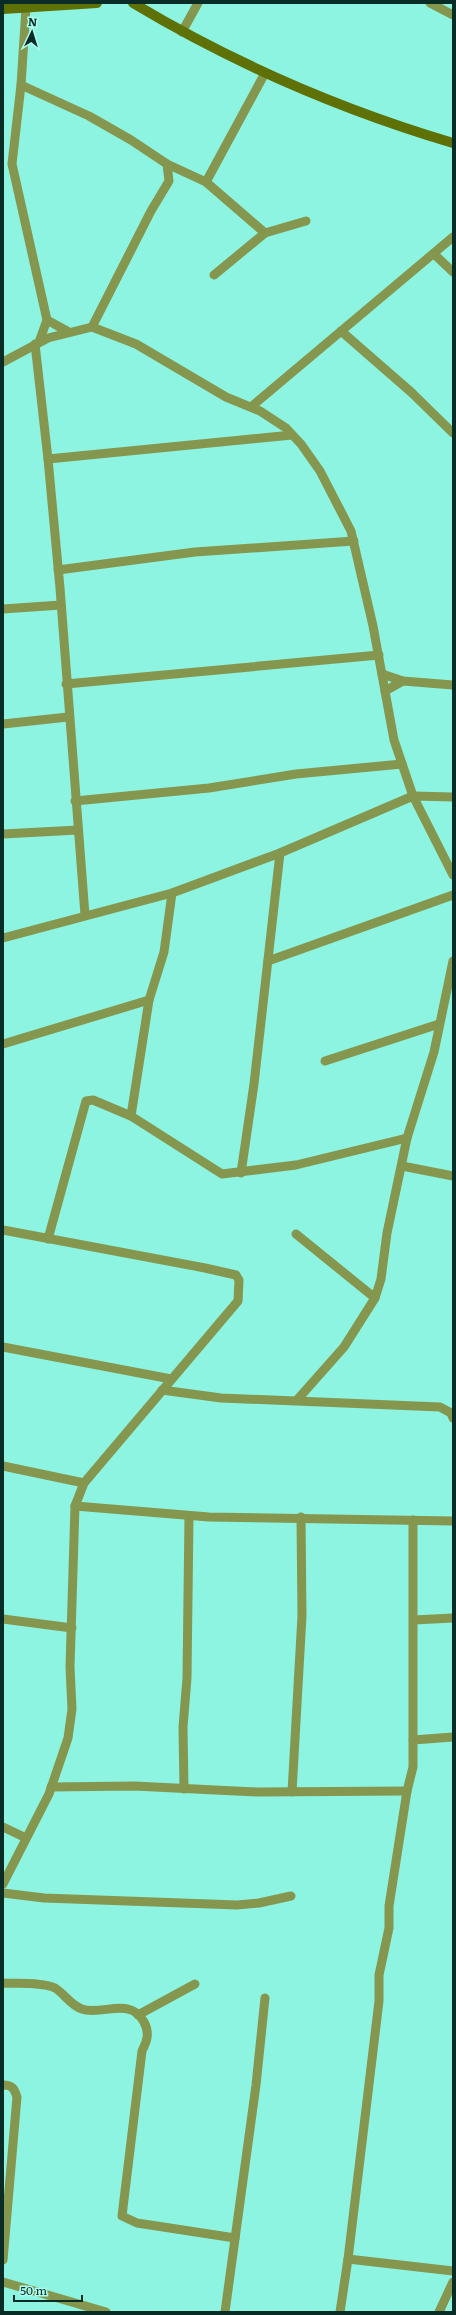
<svg xmlns="http://www.w3.org/2000/svg" width="456" height="2315" viewBox="0 0 456 2315" font-family="Literata,serif">
<style>
.lines{fill:none;stroke-linecap:round;stroke-linejoin:round}
.minor{stroke:#85974e;stroke-width:9}
.secondary{stroke:#5e7106;stroke-width:10}
</style>
<rect width="100%" height="100%" fill="#8cf4e1"/>
<g class="lines">
<g class="minor">
<polyline points="430,3 453,15"/>
<polyline points="26,8 21,85 12,164 47,320 39,342"/>
<polyline points="182,32 198,3"/>
<polyline points="21,85 89,116 131,140 167,164 206,182 265,233"/>
<polyline points="206,182 265,73"/>
<polyline points="434,254 453,272"/>
<polyline points="214,275 265,233 306,221"/>
<polyline points="47,320 67,331"/>
<polyline points="92,327 151,211 169,181 167,164"/>
<polyline points="341,331 411,392 453,433"/>
<polyline points="35,344 48,459 60,588 85,915"/>
<polyline points="3,362 48,338 92,327 136,344 226,397 260,411 286,428 301,444 320,471 351,531 373,626 394,740 413,796 453,875"/>
<polyline points="251,407 453,237"/>
<polyline points="48,459 292,435"/>
<polyline points="58,570 195,552 354,541"/>
<polyline points="3,609 61,605"/>
<polyline points="382,674 403,681 453,685"/>
<polyline points="66,684 379,655"/>
<polyline points="385,691 403,681"/>
<polyline points="3,724 68,717"/>
<polyline points="75,801 209,788 296,774 402,764"/>
<polyline points="3,834 78,830"/>
<polyline points="3,938 172,893 280,853 413,796 453,797"/>
<polyline points="268,961 453,895"/>
<polyline points="3,1044 149,1000"/>
<polyline points="325,1061 439,1024"/>
<polyline points="131,1116 149,1000 164,952 172,893"/>
<polyline points="402,1166 453,1176"/>
<polyline points="241,1173 254,1084 280,853"/>
<polyline points="3,1230 205,1268 236,1275 239,1280 238,1301 84,1483 75,1506 70,1667 72,1709 68,1738 49,1794 3,1884"/>
<polyline points="296,1234 375,1298"/>
<polyline points="48,1239 86,1101 93,1100 131,1116 222,1174 296,1165 407,1138"/>
<polyline points="3,1347 171,1379"/>
<polyline points="162,1390 221,1398 440,1407 451,1413 453,1418"/>
<polyline points="297,1400 344,1347 375,1298 381,1279 387,1233 407,1138 434,1052 453,961"/>
<polyline points="3,1466 84,1483"/>
<polyline points="75,1506 209,1517 453,1521"/>
<polyline points="3,1619 72,1628"/>
<polyline points="414,1620 453,1618"/>
<polyline points="413,1740 453,1737"/>
<polyline points="51,1787 134,1786 258,1792 407,1791"/>
<polyline points="184,1789 183,1727 187,1678 189,1516"/>
<polyline points="292,1792 302,1616 301,1517"/>
<polyline points="3,1827 26,1838"/>
<polyline points="3,1893 44,1898 237,1905 259,1903 291,1896"/>
<path d="M 3,1983 C 17,1984 44,1982 55,1988 C 65,1994 70,2005 82,2009 C 102,2016 130,1996 144,2022 C 150,2033 147,2041 142,2051 L 122,2216 L 137,2223 L 235,2238"/>
<polyline points="138,2015 195,1984"/>
<path d="M 3,2085 C 12,2085 14,2088 17,2097 L 3,2260"/>
<polyline points="348,2259 453,2271"/>
<polyline points="3,2282 106,2312"/>
<polyline points="225,2312 256,2085 265,1998"/>
<polyline points="340,2312 348,2259 379,2001 379,1975 389,1928 389,1906 407,1791 413,1767 413,1520"/>
<polyline points="439,2312 453,2282"/>
</g>
<g class="secondary">
<path d="M 133,3 C 233,63 342,110 453,143"/>
<polyline points="3,9 97,3"/>
</g>
</g>
<rect width="456" height="2315" fill="none" stroke="#092c26" stroke-width="8"/>
<g transform="translate(32 32) rotate(4)" stroke="#adfdee" stroke-width="3" paint-order="stroke">
<path d="M0-3L7 15L0 10L-7 15Z" fill="#092c26"/>
<text y="-6" font-size="11" font-weight="bold" text-anchor="middle" fill="#092c26">N</text>
</g>
<path d="M14 2295v6h68v-6" fill="none" stroke="#092c26" stroke-width="2"/>
<text x="20" y="2295" font-size="12" fill="#092c26" stroke="#adfdee" stroke-width="3" paint-order="stroke">50 m</text>
</svg>
